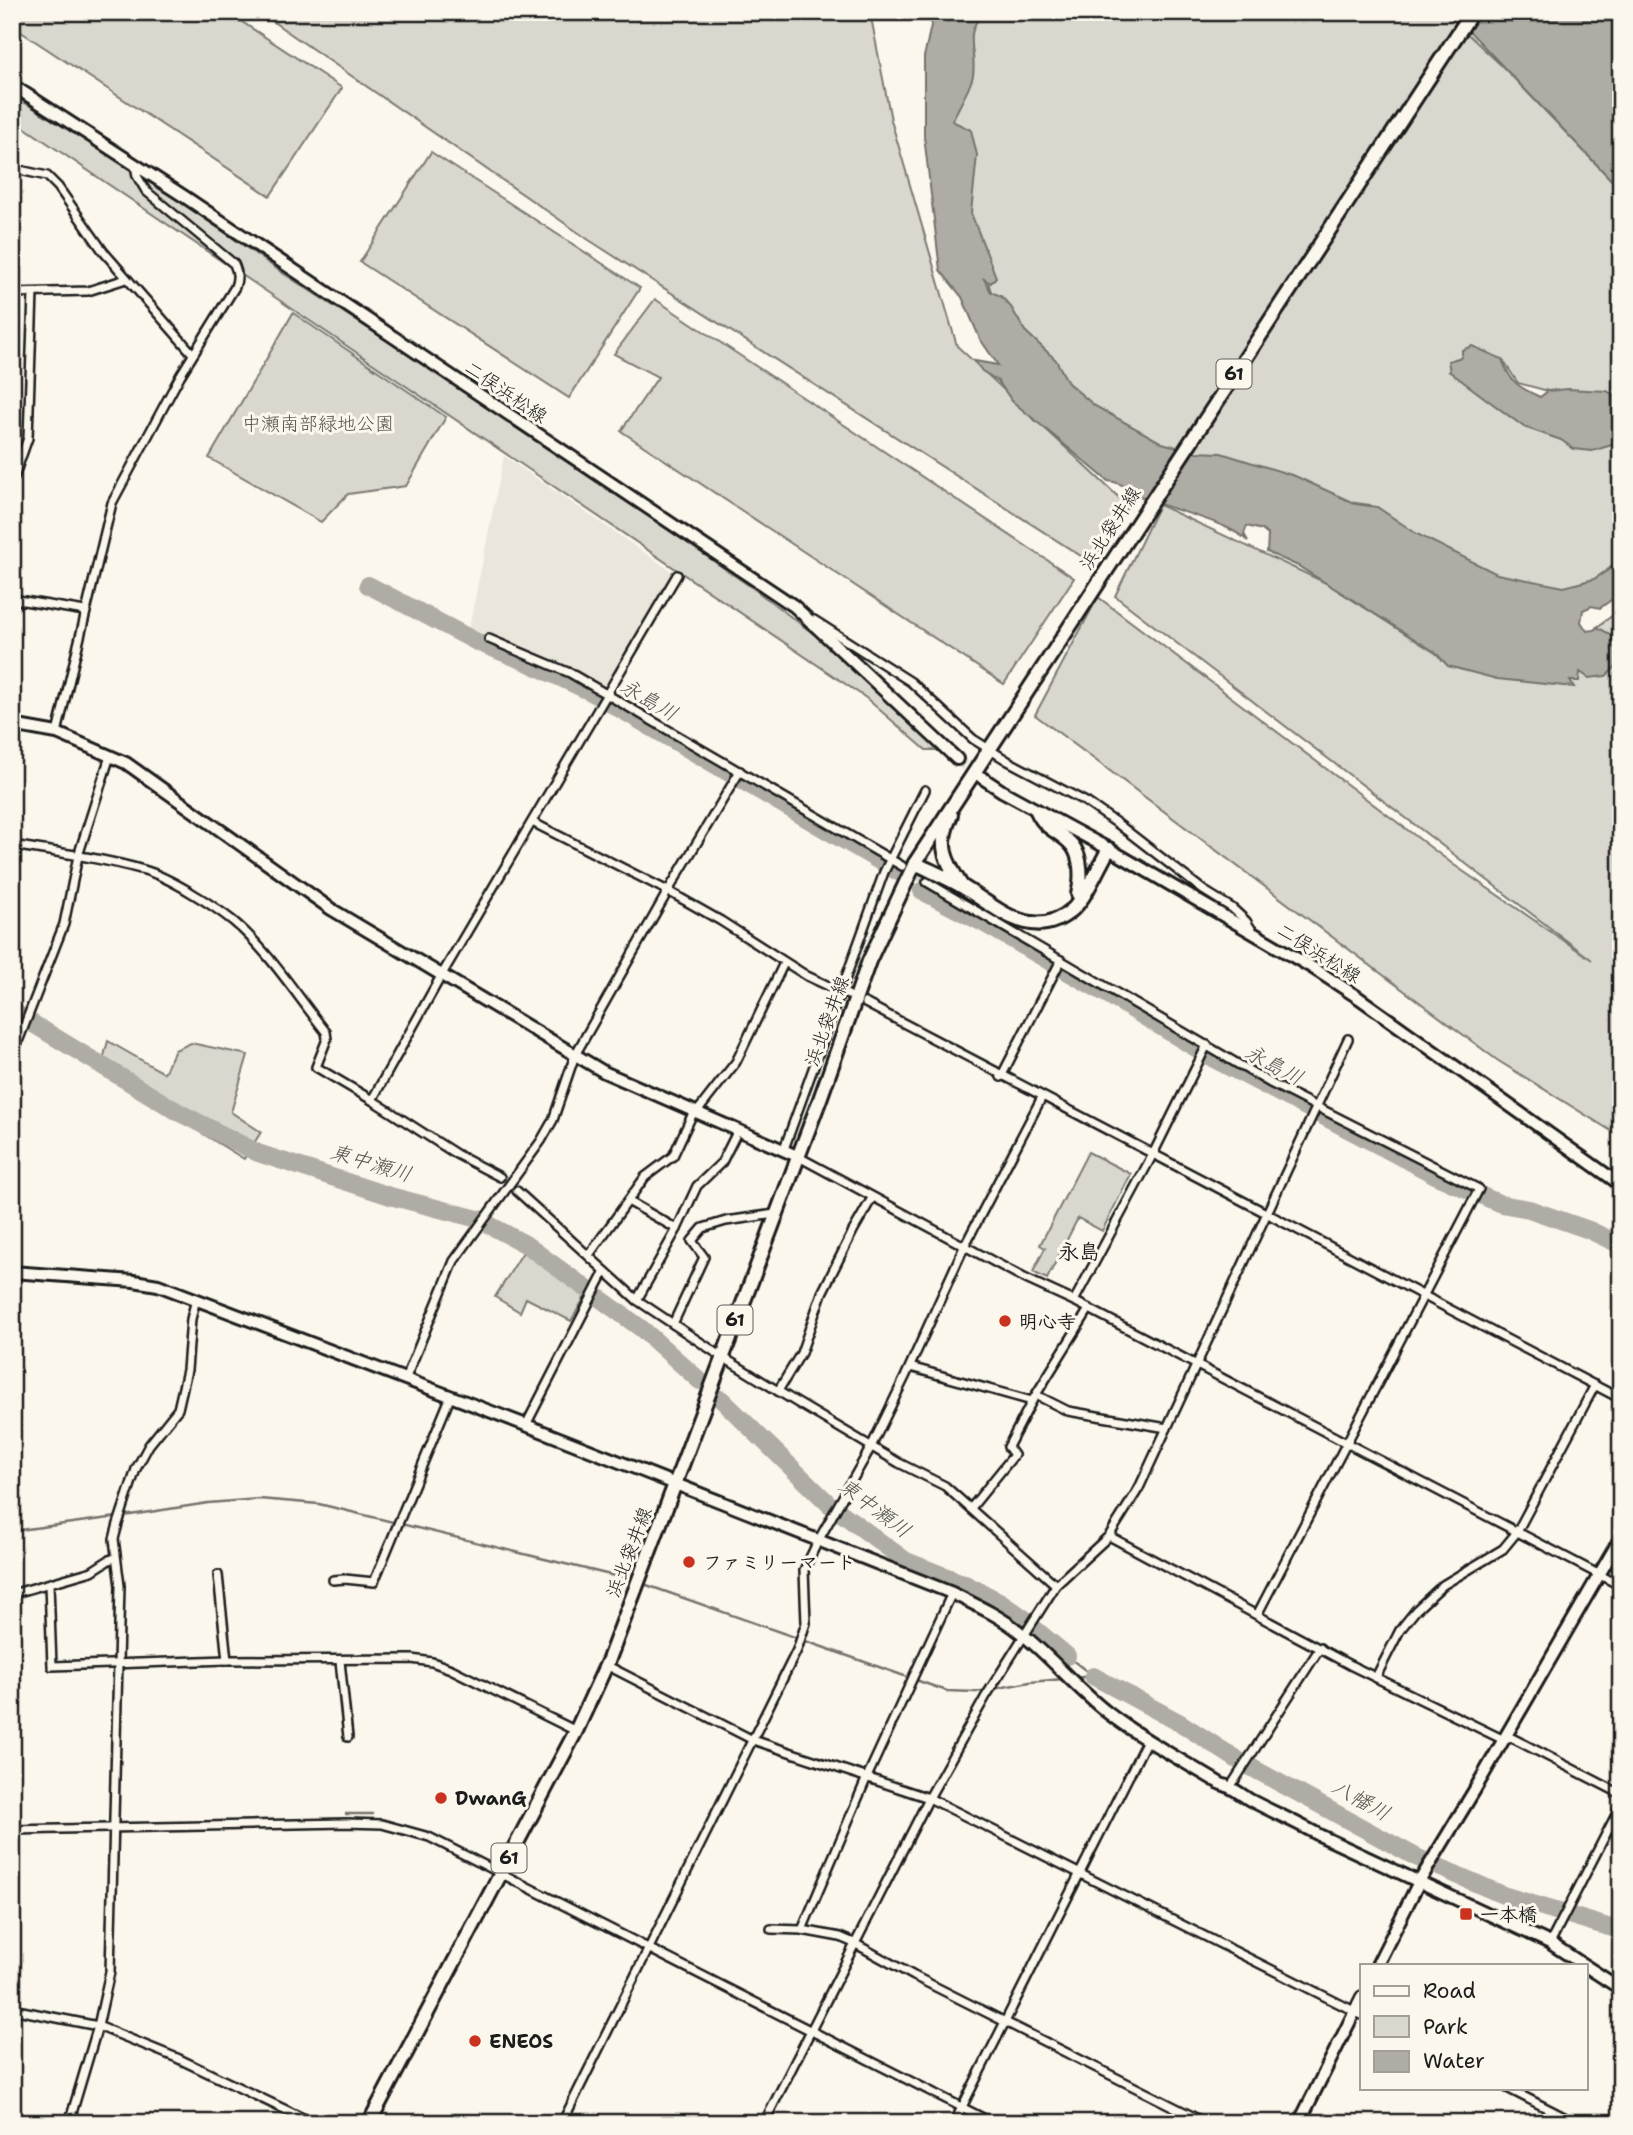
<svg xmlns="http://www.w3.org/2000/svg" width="1633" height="2135" viewBox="0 0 1633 2135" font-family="'Shantell Sans','Klee One',sans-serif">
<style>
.built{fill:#eae6dc}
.green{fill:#dad7ce;stroke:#7b7a75;stroke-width:2}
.water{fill:#afaca5;stroke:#74726e;stroke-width:2}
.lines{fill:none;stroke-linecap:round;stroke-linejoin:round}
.stream{stroke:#74726e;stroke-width:2.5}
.river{stroke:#afaca5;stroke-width:18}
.street-tunnel{stroke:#dad6cd;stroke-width:7;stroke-dasharray:7 3.5;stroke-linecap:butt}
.secondary-tunnel{stroke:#dad6cd;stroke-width:10;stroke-dasharray:10 5;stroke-linecap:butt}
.street-casing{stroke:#1c1c1c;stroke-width:12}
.secondary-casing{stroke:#1c1c1c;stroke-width:16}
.primary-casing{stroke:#1c1c1c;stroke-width:18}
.street{stroke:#fbf7ec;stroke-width:7}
.secondary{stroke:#fbf7ec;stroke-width:10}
.primary{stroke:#fbf7ec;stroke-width:12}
.poi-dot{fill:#c8321e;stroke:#fbf7ec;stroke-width:2.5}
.labels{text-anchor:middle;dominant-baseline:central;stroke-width:6;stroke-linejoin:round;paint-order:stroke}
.shield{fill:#fbf7ec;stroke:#5f5e5a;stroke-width:2}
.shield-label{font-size:18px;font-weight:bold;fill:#1c1c1c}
.street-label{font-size:19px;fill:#1c1c1c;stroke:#fbf7ec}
.park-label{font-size:19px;fill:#555451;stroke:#fbf7ec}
.poi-label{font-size:19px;font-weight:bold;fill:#1c1c1c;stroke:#fbf7ec;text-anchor:start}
.water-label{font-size:21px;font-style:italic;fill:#575653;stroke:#fbf7ec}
.neighbourhood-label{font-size:21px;font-weight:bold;fill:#1c1c1c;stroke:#fbf7ec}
</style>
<rect width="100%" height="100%" fill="#fbf7ec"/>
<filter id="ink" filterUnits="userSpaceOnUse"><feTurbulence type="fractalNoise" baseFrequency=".0143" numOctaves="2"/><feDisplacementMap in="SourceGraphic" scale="14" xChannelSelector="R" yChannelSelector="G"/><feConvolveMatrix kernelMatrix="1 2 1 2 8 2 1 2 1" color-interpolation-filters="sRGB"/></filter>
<g filter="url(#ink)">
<polygon class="built" points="504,456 674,573 604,688 568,666 483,634 468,633"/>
<g class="green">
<polygon points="20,12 227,12 342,88 270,196 12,26"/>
<polygon points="259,12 870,12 891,120 957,346 1128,506 1092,563 589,240"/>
<polygon points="973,12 1444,12 1503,67 1621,190 1621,400 1548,391 1518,383 1502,359 1450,372 1621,437 1621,558 1619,561 1571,597 1450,574 1370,505 1204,482 1080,411 991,292 945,130"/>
<polygon points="12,91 22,101 152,181 281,272 496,411 754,589 819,638 941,750 926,750 866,698 12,119"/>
<polygon points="431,152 640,288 569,398 360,262"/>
<polygon points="655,299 1074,578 1004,684 621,431 658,377 614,354"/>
<polygon points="293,313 446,417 406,486 348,494 321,522 209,458"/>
<polygon points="1159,505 1326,583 1462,670 1621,658 1621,1137 1497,1060 1035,715 1098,597 1454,865 1592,960 1115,596"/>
<polygon points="1621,609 1621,650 1597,627"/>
<polygon points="108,1041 164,1073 175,1050 191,1043 248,1055 231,1112 261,1132 244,1159 100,1071"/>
<polygon points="1088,1152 1131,1174 1102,1231 1078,1218 1047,1279 1033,1272 1045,1248 1040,1245"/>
<polygon points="523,1252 586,1295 571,1321 526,1298 520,1312 495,1297"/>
</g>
<g class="water">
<path d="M 934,12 L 984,12 C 962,35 977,49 973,75 C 972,85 957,110 952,121 L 971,130 L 977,155 L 971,213 L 996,277 L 991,283 L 984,279 L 991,292 L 1001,296 L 1011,307 L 1025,331 L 1056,360 L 1068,383 L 1095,406 L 1162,443 L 1195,452 L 1221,453 L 1295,476 L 1356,504 L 1377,507 L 1417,534 L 1497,574 L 1564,587 L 1594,579 L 1613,567 L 1621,559 L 1621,593 L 1600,608 L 1592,606 L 1583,610 L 1581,622 L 1587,631 L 1594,630 L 1597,627 L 1621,640 L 1621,662 L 1606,676 L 1589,678 L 1580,672 L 1579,681 L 1570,681 L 1574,687 L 1497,679 L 1448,666 L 1435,652 L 1342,593 L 1298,566 L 1267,552 L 1268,535 L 1262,530 L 1247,526 L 1244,534 L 1248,541 C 1223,519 1174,512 1142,497 C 1130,491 1122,482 1108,481 L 1012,401 L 998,381 L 982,371 L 975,361 L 998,365 L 980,339 L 962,297 L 940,270 L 924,136 L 924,57 Z"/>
<polygon points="1451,12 1621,12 1621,190"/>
<path d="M 1472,346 L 1502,359 C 1510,382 1518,387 1540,397 L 1548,391 L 1567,389 L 1607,391 L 1621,400 L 1621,439 L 1615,444 L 1592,451 L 1574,449 L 1561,440 L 1524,427 L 1450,372 L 1448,361 L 1462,357 L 1462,350 Z"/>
</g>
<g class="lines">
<g class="stream">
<polyline points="124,1516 208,1503 259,1499 319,1504 635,1581"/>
<polyline points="12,1531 117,1517"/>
<polyline points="641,1583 947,1691 976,1692 987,1690"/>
<polyline points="1067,1656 1093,1676 1073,1678"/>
<polyline points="993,1689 1030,1682 1063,1679"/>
<polyline points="346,1814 373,1814"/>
</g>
<g class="river">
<polyline points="368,585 477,642 529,663 591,692 898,872"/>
<polyline points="922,891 983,923 1110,996 1214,1059 1441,1178 1501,1204 1529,1209 1589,1230 1621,1245"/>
<polyline points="12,1011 180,1113 258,1153 390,1196 478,1219 525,1244 642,1329 700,1381"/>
<polyline points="721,1399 829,1504 906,1561 967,1585 1001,1602 1025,1619"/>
<polyline points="1036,1630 1067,1656"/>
<polyline points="1093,1676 1182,1724 1236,1759 1416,1857 1503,1895 1621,1931"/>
</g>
<polyline class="street-tunnel" points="910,871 927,882"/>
<polyline class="secondary-tunnel" points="957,759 979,775"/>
<g class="street-casing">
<g id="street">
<polyline points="12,184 15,169 47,176 58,187 103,251 193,354"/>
<polyline points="12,293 88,291 126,279"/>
<polyline points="12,483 28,438 33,293"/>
<polyline points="12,599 85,611"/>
<polyline points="814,620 911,682 973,739 1008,761 1086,802 1118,824 1203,890 1232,908 1246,921 1253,932"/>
<polyline points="489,639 570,673 902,866"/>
<polyline points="607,694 677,575"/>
<path d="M 57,733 L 112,503 L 180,376 L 235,287 C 238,278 238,273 234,264 L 146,191 L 137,176 L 135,165"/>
<polyline points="532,822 668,891 721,921 807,976 848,995"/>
<path d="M 12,845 C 56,852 101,858 144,870 C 169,877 213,905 233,921 C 268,950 297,996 326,1032 L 327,1039 L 316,1067 L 372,1100"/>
<polyline points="927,882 1272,1084 1479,1189 1257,1615"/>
<polyline points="865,1003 1621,1399"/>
<polyline points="12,1057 64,924 78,856 110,756"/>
<polyline points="1001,1077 1061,960"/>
<polyline points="697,1112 736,1062 784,963"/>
<polyline points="784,1149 884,872 925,790"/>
<polyline points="797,1156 1026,1279 1074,1301 1621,1586"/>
<polyline points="500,1177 456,1154 372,1100 441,976 607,694"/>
<polyline points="517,1191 637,1300 721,1356 796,1402 899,1463 945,1486 1056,1585"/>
<polyline points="628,1201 677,1229"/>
<polyline points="589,1255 645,1177 673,1156 694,1111"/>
<polyline points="637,1300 677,1229 697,1186 722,1162 738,1130"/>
<polyline points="1074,1301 1153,1154 1207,1045"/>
<polyline points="673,1324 704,1257 692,1241 703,1228 726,1221 775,1214"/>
<polyline points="910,1367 1032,1401"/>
<polyline points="405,1380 454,1261 541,1141 553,1120 575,1055 668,891 740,771"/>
<polyline points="778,1391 801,1353 822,1293 853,1231 872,1198"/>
<polyline points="1036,1395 1068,1411 1167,1428"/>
<polyline points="526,1425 605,1271"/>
<polyline points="971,1508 1014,1455 1008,1447 1032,1401 1089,1309"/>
<polyline points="1109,1536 1350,1665 1504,1740 1512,1738 1621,1794"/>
<polyline points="218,1575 227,1660"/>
<polyline points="333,1580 345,1579 374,1582 450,1398"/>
<polyline points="49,1584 52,1666 227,1660 412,1659 432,1662 451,1669 576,1731"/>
<polyline points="12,1594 92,1571 109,1560 115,1558"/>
<polyline points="340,1661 348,1737"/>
<polyline points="606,1665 753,1740 929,1798 1362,2015"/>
<polyline points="1376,1677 1400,1630 1416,1610 1443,1585 1503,1549 1517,1532 1595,1385"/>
<polyline points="1231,1786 1320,1648"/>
<polyline points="12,1830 346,1823 382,1824 429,1837 993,2123"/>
<polyline points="771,1929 802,1930 840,1937 854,1943 914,1976 1206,2123"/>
<polyline points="802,1930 867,1777 952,1593"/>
<polyline points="1550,1943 1621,1805"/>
<polyline points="12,2009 98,2026 177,2058 313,2123"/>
<polyline points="1507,2088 1576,2123"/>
<polyline points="69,2123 98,2026 110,1972 120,1586 114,1539 118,1524 136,1469 149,1445 178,1409 187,1370 191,1319 196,1299"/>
<polyline points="562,2123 797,1650 806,1623 804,1570 818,1541 871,1447 905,1377 964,1247 1042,1097"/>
<polyline points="764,2123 929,1798 986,1696 1056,1585 1109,1536 1139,1488 1348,1039"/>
<polyline points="954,2123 1147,1740"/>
</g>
</g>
<g class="secondary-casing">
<g id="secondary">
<polyline points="12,85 185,197 794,606 957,759"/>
<polyline points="12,725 57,733 126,763 331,909 604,1072 797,1156"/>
<polyline points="981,777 1002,791 1109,849 1313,968 1359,998 1621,1185"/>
<path d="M 12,1272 L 134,1281 L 158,1285 L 526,1425 L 952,1593 C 976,1605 1000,1616 1021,1633 C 1052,1658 1077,1689 1108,1713 C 1143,1740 1183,1761 1221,1784 C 1233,1787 1240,1794 1250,1800 C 1273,1812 1296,1822 1319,1835 L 1550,1943 L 1621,1989"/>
<polyline points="1377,1965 1419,1882 1474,1791 1621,1537"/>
<polyline points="1299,2123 1362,1997"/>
</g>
</g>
<g class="primary-casing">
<g id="primary">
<path d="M 1037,811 C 1046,831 1059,830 1072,845 C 1082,857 1082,880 1078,894"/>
<path d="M 951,815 C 937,844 945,860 961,885"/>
<path d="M 915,863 C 931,871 948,878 963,887 C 997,908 1034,944 1073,909 C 1088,894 1098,867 1109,849"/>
<polyline points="369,2123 576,1731 609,1659 820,1099 869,961 915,863 1472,12"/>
</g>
</g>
<use href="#street" class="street"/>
<use href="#secondary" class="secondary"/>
<use href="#primary" class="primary"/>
</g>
</g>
<g class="poi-dot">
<circle cx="1005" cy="1321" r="7"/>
<circle cx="689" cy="1562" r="7"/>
<circle cx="441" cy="1798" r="7"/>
<rect x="1459" y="1907" width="14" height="14" rx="3.5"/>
<circle cx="475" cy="2041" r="7"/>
</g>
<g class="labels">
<g class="shield">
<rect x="1216.5" y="359.5" width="35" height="29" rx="5"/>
<rect x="717.5" y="1305.5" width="35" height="29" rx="5"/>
<rect x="491.5" y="1843.5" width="35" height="29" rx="5"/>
</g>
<g class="shield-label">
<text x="1234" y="374">61</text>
<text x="735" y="1320">61</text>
<text x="509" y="1858">61</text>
</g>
<g class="street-label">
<text transform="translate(506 392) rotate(34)">二俣浜松線</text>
<text transform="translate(1110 528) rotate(-57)">浜北袋井線</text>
<text transform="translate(1319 953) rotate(32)">二俣浜松線</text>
<text transform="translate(827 1021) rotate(-70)">浜北袋井線</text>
<text transform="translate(629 1552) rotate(-69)">浜北袋井線</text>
</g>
<g class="park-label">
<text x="318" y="423">中瀬南部緑地公園</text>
</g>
<g class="poi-label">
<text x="1019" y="1321">明心寺</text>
<text x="703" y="1562">ファミリーマート</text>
<text x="455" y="1798">DwanG</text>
<text x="1480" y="1914">一本橋</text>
<text x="489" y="2041">ENEOS</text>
</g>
<g class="water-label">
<text transform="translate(649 700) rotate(30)">永島川</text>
<text transform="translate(1274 1065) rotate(28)">永島川</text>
<text transform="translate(371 1163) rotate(17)">東中瀬川</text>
<text transform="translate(875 1508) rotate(37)">東中瀬川</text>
<text transform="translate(1361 1800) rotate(29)">八幡川</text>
</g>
<g class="neighbourhood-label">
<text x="1079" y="1252">永島</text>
</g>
</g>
<rect width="1633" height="2135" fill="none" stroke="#fbf7ec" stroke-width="42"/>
<rect x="21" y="21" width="1591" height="2093" fill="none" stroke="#1c1c1c" stroke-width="2.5" filter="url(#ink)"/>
<rect x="1360" y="1964" width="228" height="126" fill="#fbf7ec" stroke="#a29f99" stroke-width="2"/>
<rect x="1374" y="1986" width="35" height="10" fill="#fbf7ec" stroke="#a29f99" stroke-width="2"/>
<text x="1423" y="1998" font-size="21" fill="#1c1c1c">Road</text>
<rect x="1374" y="2016" width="35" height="21" fill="#dad7ce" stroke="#a29f99" stroke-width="2"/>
<text x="1423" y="2034" font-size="21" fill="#1c1c1c">Park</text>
<rect x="1374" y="2051" width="35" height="21" fill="#afaca5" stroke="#a29f99" stroke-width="2"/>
<text x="1423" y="2068" font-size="21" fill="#1c1c1c">Water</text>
</svg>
